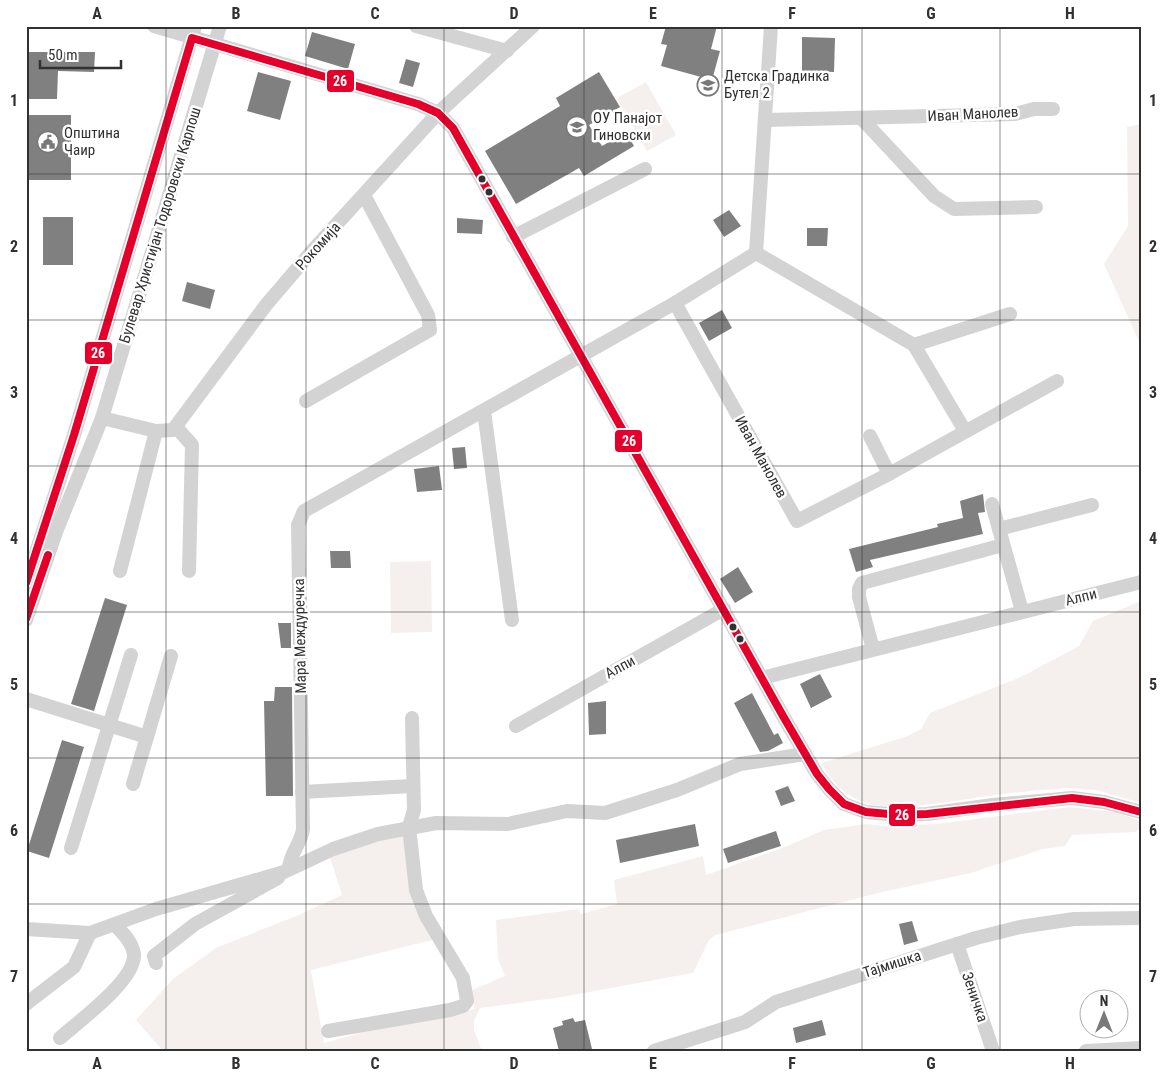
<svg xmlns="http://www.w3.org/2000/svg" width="1167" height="1077" viewBox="0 0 1167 1077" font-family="'Roboto Condensed',sans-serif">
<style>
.green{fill:#f5f0ed}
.building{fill:#808080}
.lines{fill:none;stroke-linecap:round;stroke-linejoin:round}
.minor{stroke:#d3d3d3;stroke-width:14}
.bus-1-casing{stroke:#fff;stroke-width:11}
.bus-1{stroke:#e4002b;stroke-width:8}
.grid{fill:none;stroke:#313131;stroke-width:1;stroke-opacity:0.55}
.bus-dot{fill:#313131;stroke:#fff;stroke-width:2}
.labels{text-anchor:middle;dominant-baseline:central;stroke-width:5;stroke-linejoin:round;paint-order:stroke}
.poi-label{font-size:15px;fill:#313131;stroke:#fff;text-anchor:start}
.street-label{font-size:15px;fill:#313131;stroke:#fff}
.line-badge{stroke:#fff;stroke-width:2}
.badge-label{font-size:14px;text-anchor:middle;font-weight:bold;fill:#fff}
.neatline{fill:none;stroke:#313131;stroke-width:2}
.grid-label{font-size:16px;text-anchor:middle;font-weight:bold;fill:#313131}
</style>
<rect width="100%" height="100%" fill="#fff"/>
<g class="green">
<polygon points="646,82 676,135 647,151 617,98"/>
<polygon points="1141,124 1141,346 1104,264 1128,226 1127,127"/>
<polygon points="431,561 432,632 391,633 390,562"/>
<path d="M 1141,601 L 1141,803 L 1096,790 L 1069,788 C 1042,790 1016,792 989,796 C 956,800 896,813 865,803 C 845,796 831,781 821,763 L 908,736 L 921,729 L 930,713 L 1021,677 L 1079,646 L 1093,621 Z"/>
<polygon points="1070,807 1115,812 1141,821 1141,828 1135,832 1072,835 1065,846 1043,849 971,873 882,892 715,935 709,940 693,973 562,997 480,1008 474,1021 474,1030 482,1051 163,1051 136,1020 173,979 216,948 301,914 342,895 328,851 409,827 416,890 440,938 311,970 324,1043 367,1031 475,1009 470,991 505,976 498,959 496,920 578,909 581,914 617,904 614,880 703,856 706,875 785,847 824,830 867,824 883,826 936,824"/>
</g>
<g class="building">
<polygon points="666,26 717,26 711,49 720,51 712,80 661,66 667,45 661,44"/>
<polygon points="312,32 355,44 348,69 305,56"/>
<polygon points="802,37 835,38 834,72 802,71"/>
<polygon points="26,52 95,52 94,72 58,71 57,99 26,99"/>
<polygon points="406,59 420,63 413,87 399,83"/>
<polygon points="258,72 291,81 280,120 247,111"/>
<polygon points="599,72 620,107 589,125 602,146 626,132 634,146 584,176 579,168 516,204 485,151 560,106 556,98"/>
<rect x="26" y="115" width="45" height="65"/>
<polygon points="729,210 741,226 724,237 713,220"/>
<rect x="43" y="217" width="30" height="48"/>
<polygon points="457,218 483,220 482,234 457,233"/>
<polygon points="807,228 828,228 827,246 807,246"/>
<polygon points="187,282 215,290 210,309 182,301"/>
<polygon points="722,310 732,328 709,341 699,323"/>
<polygon points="465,447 467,468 454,469 452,448"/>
<polygon points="439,466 442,490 417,492 414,469"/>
<polygon points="983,494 985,512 978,513 983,534 870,560 873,567 856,572 849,549 938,527 937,524 963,518 960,501"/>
<polygon points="330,551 350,551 351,568 331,568"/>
<polygon points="738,567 753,592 735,603 720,579"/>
<polygon points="105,598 127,605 94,711 71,704"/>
<polygon points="278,623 291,623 291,648 281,648"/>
<polygon points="820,674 832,697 811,708 800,684"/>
<polygon points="275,687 292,687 293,796 266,796 264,701 274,701"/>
<polygon points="752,693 774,735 778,733 783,743 768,751 760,752 734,703"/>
<polygon points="606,701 606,734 589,735 588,703"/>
<polygon points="62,740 84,747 49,858 27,851"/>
<polygon points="788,786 795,801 781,806 775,791"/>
<polygon points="695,824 699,846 620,863 616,840"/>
<polygon points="776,831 781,846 728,863 723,849"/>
<polygon points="912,921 918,941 904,945 899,924"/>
<polygon points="573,1018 575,1022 585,1020 592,1049 559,1051 553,1028 563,1025 562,1021"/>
<polygon points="822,1020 826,1035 796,1043 793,1028"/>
</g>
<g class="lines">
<g class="minor">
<polyline points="154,26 418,104 438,113 453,128 783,716 817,774 829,789 844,804 866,812 900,815 927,814 993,805 1072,798 1104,802 1141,812"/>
<polyline points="416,26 507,51"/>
<polyline points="862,119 934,196 954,209 1036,207"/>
<polyline points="765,120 1015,114 1034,109 1053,109"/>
<polyline points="513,237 645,169"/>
<polyline points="756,253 914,345 1010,314"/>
<polyline points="756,253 771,26"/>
<polyline points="675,303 797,521 889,474 1057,381"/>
<polyline points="914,345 965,431"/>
<polyline points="306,401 430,330 428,315 364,195"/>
<polyline points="484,411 512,620"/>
<polyline points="102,418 156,431 173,430 266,305 313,250 438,113 533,26"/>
<polyline points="176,427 192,445 189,571"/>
<polyline points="870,436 889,474"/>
<polyline points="992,504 1022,611"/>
<polyline points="999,529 1092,505"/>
<polyline points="120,571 156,431"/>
<polyline points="26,584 74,435 195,26"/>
<polyline points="26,620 56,532 102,418 220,26"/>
<polyline points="873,649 859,597 859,589 862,583 1003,545"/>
<polyline points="762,678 1141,582"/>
<polyline points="26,699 147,737"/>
<polyline points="516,726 724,609"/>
<polyline points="133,784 171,656"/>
<polyline points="302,792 412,786"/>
<polyline points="71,848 131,655"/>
<path d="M 289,869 C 289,855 301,844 303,829 L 298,525 L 304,511 L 675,303 L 756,253"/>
<polyline points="26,929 90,933 156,909 284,872 333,849 378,834 436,823 508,824 567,811 605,813 677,790 740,764 805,754"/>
<polyline points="957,944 993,1051"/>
<polyline points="156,963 154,956 195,924 278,878"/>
<polyline points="26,1004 74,967 90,933"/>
<polyline points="328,1031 450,1010 463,1006 467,1001 463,978 426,916 416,890 409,827 414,810 412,718"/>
<path d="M 60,1038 C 79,1021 136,980 134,954 C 132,942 123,933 115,925"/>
<polyline points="654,1051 745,1022 776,1002 976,938 1020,927 1074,919 1141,918"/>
<polyline points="1086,1051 1141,1048"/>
</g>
<g class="bus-1-casing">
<g id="bus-1">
<polyline points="26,583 74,435 192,38 418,104 438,113 453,128 783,716 817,774 829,789 844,804 866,812 900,815 927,814 1072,798 1104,802 1141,812"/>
<polyline points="26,619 48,555"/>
</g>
</g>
<use href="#bus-1" class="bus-1"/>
</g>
<path class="grid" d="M 166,26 L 166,1051M 306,26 L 306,1051M 444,26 L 444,1051M 584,26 L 584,1051M 722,26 L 722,1051M 862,26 L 862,1051M 1000,26 L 1000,1051M 26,174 L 1141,174M 26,320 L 1141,320M 26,466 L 1141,466M 26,612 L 1141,612M 26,758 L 1141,758M 26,904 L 1141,904"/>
<defs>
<g id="school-ring" transform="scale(1.125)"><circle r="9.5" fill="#fff" stroke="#797979" stroke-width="1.5"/><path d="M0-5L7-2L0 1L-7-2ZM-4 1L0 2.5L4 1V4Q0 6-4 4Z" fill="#797979"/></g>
<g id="civic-ring" transform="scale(1.125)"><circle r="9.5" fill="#fff" stroke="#797979" stroke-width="1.5"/><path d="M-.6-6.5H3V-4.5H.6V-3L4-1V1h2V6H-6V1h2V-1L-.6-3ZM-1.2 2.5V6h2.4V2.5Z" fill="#797979"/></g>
</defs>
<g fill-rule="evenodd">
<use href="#school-ring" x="708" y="85"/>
<use href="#school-ring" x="577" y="127"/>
<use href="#civic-ring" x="48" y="142"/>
</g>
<g class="bus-dot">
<circle cx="482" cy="179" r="4.5"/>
<circle cx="489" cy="192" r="4.5"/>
<circle cx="733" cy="627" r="4.5"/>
<circle cx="740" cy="639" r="4.5"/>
</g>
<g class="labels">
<g class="poi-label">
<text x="724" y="76">Детска Градинка<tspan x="724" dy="17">Бутел 2</tspan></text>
<text x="593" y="118">ОУ Панајот<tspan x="593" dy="17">Гиновски</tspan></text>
<text x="64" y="133">Општина<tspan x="64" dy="17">Чаир</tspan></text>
</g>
<g class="street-label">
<text transform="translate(973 114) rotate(-3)">Иван Манолев</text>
<text transform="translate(160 225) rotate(-73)">Булевар Христијан Тодоровски Карпош</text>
<text transform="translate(318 246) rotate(-48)">Рокомија</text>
<text transform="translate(761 457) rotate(61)">Иван Манолев</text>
<text transform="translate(1081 597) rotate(-14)">Алпи</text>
<text transform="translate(300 636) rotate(-91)">Мара Междуречка</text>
<text transform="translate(620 667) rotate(-29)">Алпи</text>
<text transform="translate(892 964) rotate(-18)">Тајмишка</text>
<text transform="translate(975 997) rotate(71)">Зеничка</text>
</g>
</g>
<g class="line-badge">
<rect x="326" y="69" width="29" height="24" rx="5" fill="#e4002b"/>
<rect x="84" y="341" width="29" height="24" rx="5" fill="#e4002b"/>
<rect x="614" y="429" width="29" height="24" rx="5" fill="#e4002b"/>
<rect x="888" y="803" width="28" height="24" rx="5" fill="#e4002b"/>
</g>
<g class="badge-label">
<text x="340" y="86">26</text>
<text x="98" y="358">26</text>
<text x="629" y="446">26</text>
<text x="902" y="820">26</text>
</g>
<rect width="1167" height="1077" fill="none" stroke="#ffffff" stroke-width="55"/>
<g transform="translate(1104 1014)"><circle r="24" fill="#ffffff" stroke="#adadad"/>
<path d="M0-4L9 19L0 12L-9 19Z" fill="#797979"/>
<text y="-8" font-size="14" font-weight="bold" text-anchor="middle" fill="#313131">N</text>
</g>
<path d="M40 60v8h81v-8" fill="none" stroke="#313131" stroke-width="2.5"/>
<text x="48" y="60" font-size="15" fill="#313131" stroke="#ffffff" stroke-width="4" paint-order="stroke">50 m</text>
<rect x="28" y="28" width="1112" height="1022" class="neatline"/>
<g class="grid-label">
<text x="97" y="19">A</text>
<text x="236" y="19">B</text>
<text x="375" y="19">C</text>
<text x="514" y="19">D</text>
<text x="653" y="19">E</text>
<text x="792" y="19">F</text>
<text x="931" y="19">G</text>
<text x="1070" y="19">H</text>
<text x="14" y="106">1</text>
<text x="1153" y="106">1</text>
<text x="14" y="252">2</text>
<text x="1153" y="252">2</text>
<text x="14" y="398">3</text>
<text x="1153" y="398">3</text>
<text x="14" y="544">4</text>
<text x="1153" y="544">4</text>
<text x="14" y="690">5</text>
<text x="1153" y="690">5</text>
<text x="14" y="836">6</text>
<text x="1153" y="836">6</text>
<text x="14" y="982">7</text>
<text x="1153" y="982">7</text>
<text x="97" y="1069">A</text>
<text x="236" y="1069">B</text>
<text x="375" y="1069">C</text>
<text x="514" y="1069">D</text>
<text x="653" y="1069">E</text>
<text x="792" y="1069">F</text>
<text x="931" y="1069">G</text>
<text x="1070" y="1069">H</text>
</g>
</svg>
